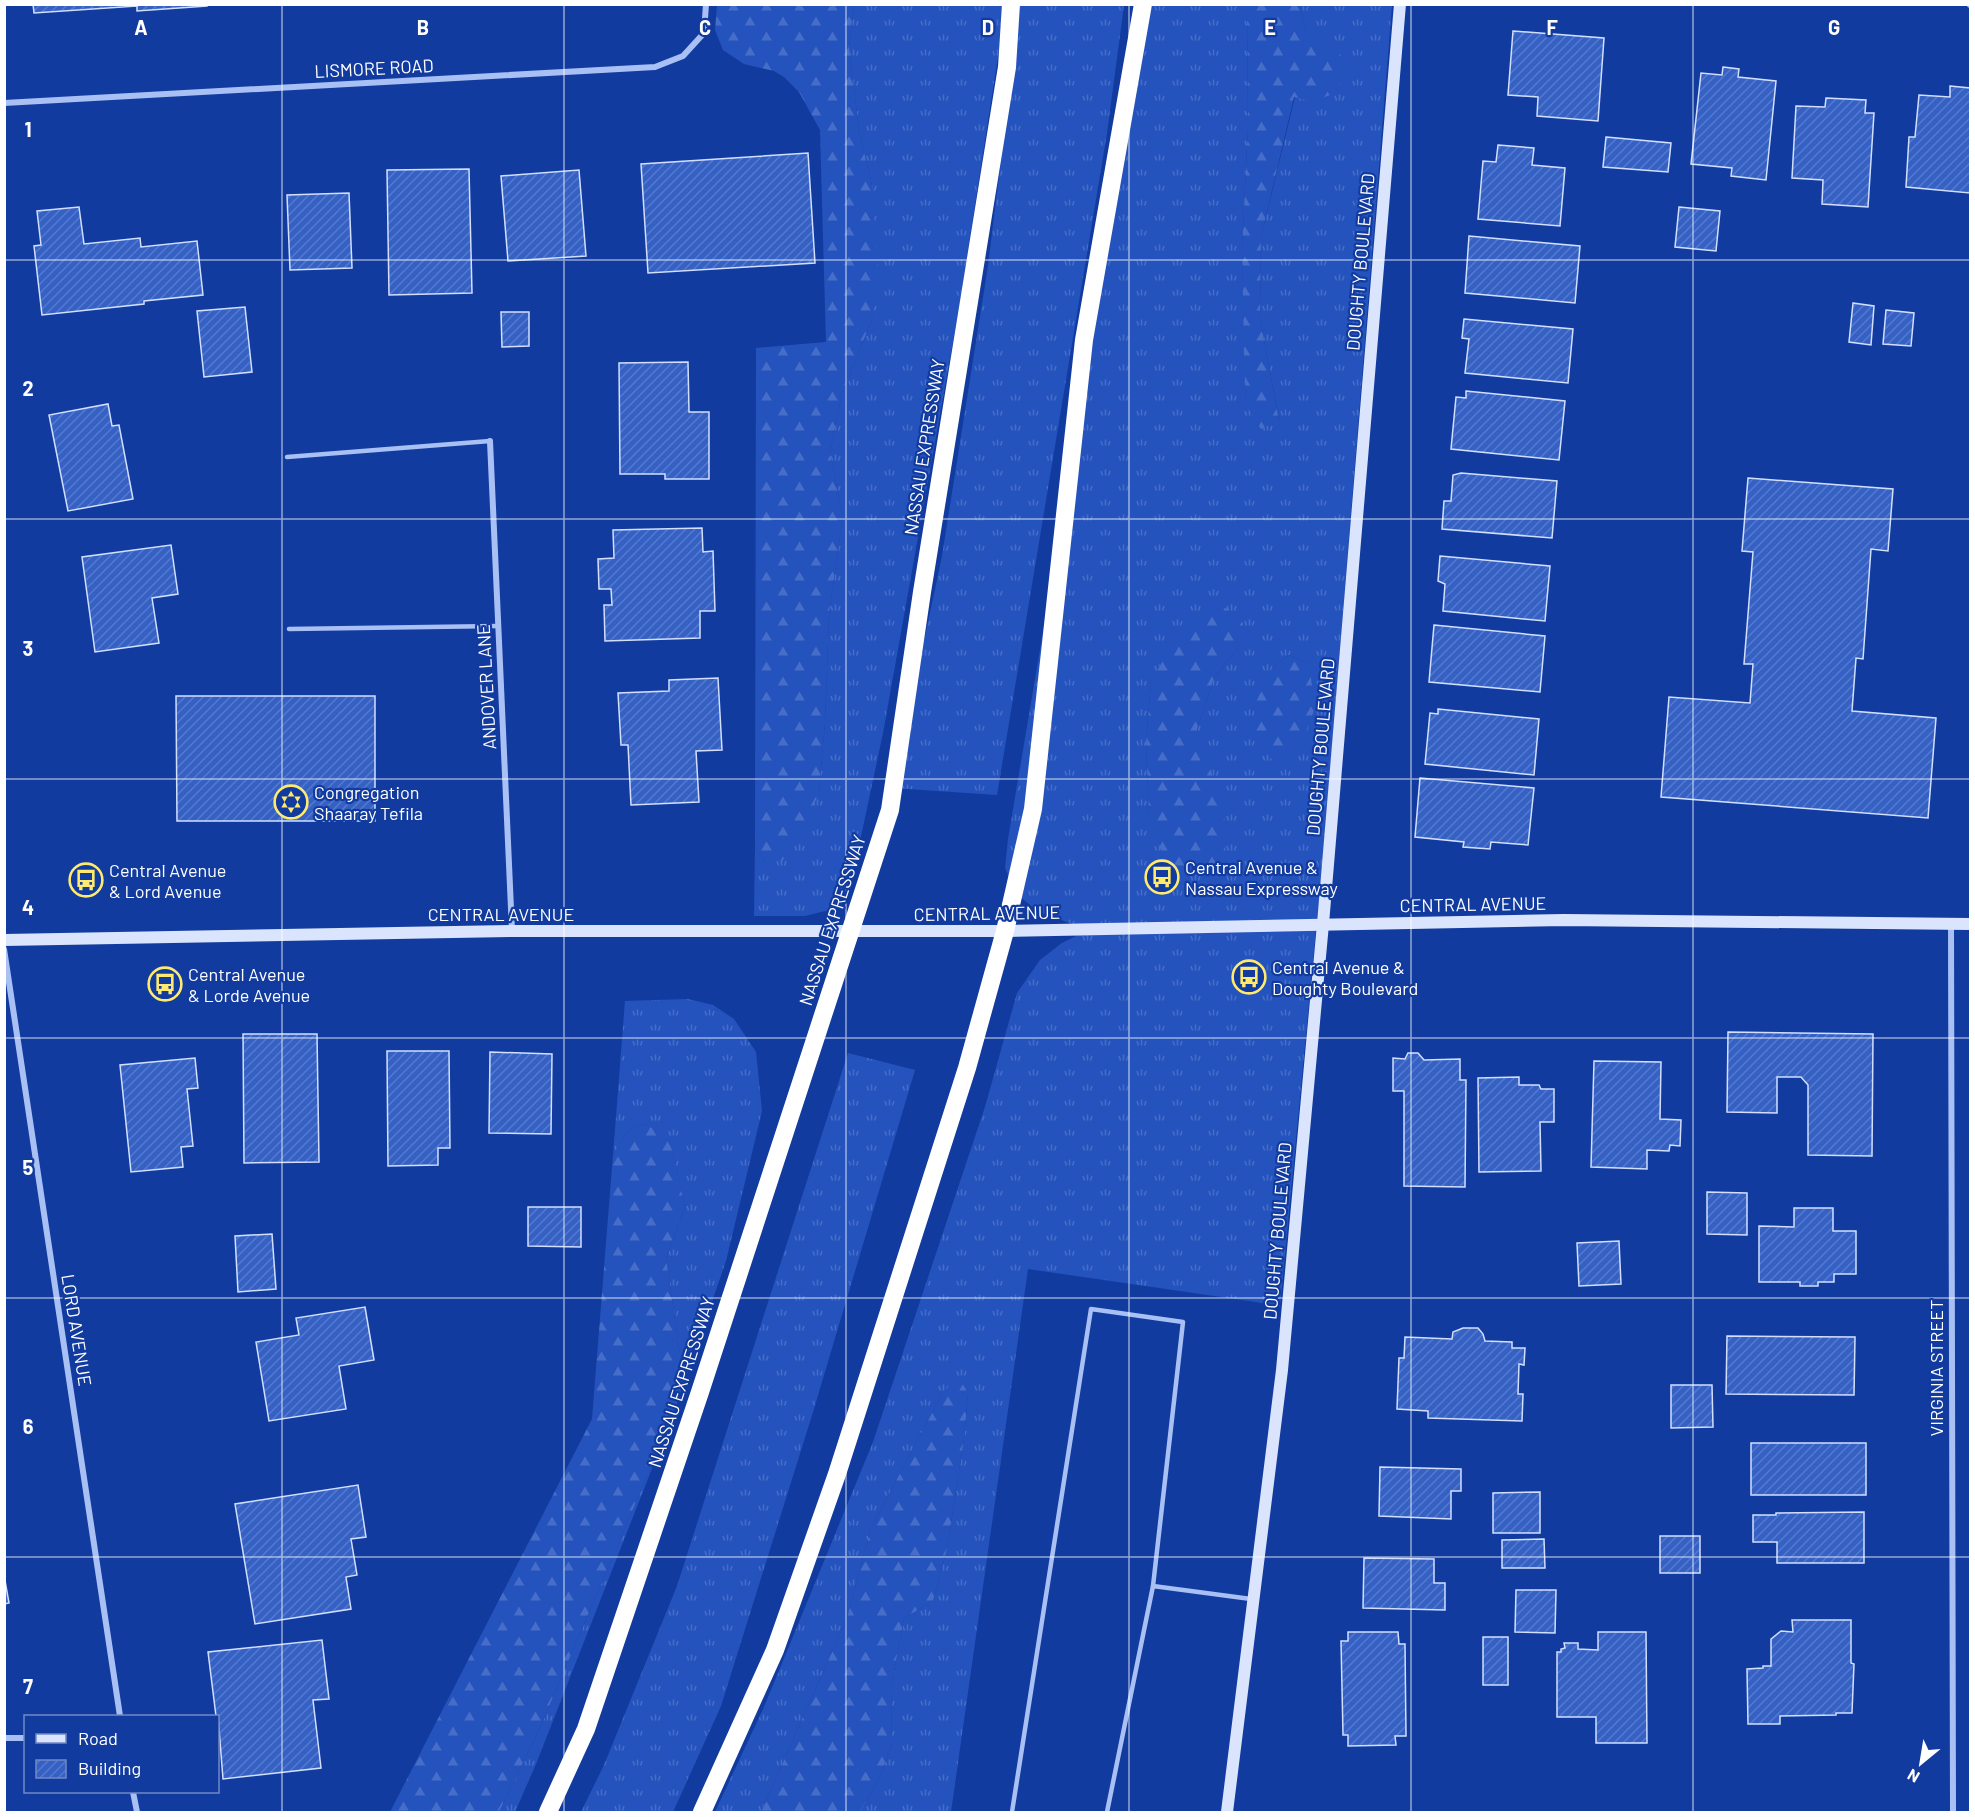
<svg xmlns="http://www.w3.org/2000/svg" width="1975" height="1817" viewBox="0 0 1975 1817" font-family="Barlow,sans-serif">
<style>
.grass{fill:url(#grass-tufts);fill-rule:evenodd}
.forest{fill:url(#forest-firs)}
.building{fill:url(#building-hatch);stroke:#d2dffe;stroke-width:1.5}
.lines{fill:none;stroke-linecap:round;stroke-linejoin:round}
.lane{stroke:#a9c0f5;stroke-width:4.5}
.street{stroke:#a9c0f5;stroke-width:6}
.secondary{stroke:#dae4fd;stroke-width:12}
.highway{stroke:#fff;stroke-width:18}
.grid{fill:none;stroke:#fff;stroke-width:1.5;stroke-opacity:0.55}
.labels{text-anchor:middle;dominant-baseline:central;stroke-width:4.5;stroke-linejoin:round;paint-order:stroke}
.street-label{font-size:18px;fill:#fff;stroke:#123b9f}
.poi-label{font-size:18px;fill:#fff;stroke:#123b9f;text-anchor:start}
.grid-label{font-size:20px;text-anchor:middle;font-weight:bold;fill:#fff;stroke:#123b9f;stroke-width:4.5;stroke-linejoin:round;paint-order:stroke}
</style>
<defs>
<pattern id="grass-tufts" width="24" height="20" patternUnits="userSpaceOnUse" patternTransform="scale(1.5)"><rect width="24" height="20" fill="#2553bd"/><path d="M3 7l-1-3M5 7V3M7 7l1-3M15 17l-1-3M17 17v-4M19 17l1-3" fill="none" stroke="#466dc7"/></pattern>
<pattern id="forest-firs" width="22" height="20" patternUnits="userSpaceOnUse" patternTransform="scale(1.5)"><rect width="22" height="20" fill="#2553bd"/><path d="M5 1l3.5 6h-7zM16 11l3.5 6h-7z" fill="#466dc7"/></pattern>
<pattern id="building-hatch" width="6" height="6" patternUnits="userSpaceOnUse" patternTransform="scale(1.5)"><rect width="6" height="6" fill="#3661c4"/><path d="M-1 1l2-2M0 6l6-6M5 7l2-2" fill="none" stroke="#5479cd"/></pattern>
</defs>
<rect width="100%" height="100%" fill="#123b9f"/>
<g class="grass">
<polygon points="854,5 1002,5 999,50 959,308 883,733 849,893 837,908 805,916 754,916 755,847 765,862 819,792 825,723 829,614 843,516 830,453 842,393 873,317 872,185 859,131 849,46"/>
<polygon points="1020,5 1124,5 1107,133 997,795 893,788 942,556 988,266"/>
<path d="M 1149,5 L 1247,5 L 1248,127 L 1242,247 L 1246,405 L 1279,420 L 1260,318 L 1261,237 L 1295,97 L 1306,31 L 1300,5 L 1392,5 L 1318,921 L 1075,925 L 1037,911 L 1016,893 L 1005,868 L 1008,839 ZM 1241,644 L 1214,678 L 1197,729 L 1226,862 L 1187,873 L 1149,816 L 1146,744 L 1151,682 ZM 1289,655 L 1309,664 L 1272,668 Z"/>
<polygon points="1316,929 1280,1307 1256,1302 1028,1269 951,1812 860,1812 880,1777 892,1744 891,1688 904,1618 933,1601 947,1549 964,1439 968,1393 941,1396 871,1528 847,1618 761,1812 715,1812 764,1707 873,1442 985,1107 1017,993 1040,960 1062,943 1080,934"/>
<polygon points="688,999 713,1005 734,1019 756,1052 762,1111 726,1261 671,1420 536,1764 515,1812 499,1812 539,1730 671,1420 681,1361 666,1258 685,1207 669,1138 645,1124 628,1130 613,1155 625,1001"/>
<polygon points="848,1053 915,1070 813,1412 721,1706 673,1812 581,1812 604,1765 677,1586"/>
</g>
<g class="forest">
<polygon points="717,5 854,5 849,46 859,131 872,185 878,269 873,317 842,393 830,453 843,516 829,614 825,723 819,792 801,837 782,861 765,862 755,847 756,348 826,342 820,130 799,92 784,77 774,71 744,64 723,50 715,30"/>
<polygon points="1247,5 1300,5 1306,31 1348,60 1337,92 1313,102 1294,97 1261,237 1260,318 1279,421 1261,429 1246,405 1244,355 1242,247 1248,127"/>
<polygon points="1226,608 1243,623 1241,644 1214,678 1197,729 1224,810 1226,863 1187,873 1163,856 1149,816 1146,744 1151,682 1176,635 1201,610"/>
<polygon points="1289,655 1309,664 1315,708 1299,750 1271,759 1255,739 1254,706 1272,668"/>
<polygon points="645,1124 669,1137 685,1207 666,1258 681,1361 671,1420 539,1730 499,1812 390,1812 592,1419 613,1155 628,1130"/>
<polygon points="957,1375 968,1393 964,1439 947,1549 933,1601 904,1618 891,1688 892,1744 880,1777 860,1812 761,1812 847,1618 871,1528 941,1396"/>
</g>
<g class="building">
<polygon points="33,4 207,4 207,6 137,11 137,6 34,13"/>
<polygon points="1513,31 1604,38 1598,121 1537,116 1538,97 1508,95"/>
<polygon points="1723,67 1739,69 1738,77 1776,81 1766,180 1731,176 1732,168 1691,164 1701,73 1722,75"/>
<polygon points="1950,86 1970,88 1970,193 1906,187 1909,137 1915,137 1919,95 1950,97"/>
<polygon points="1826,98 1866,100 1865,113 1874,113 1868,207 1822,204 1823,180 1792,178 1796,106 1825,107"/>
<polygon points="1606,137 1671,143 1668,172 1603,167"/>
<polygon points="1498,145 1534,148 1532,165 1565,168 1560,226 1478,219 1483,161 1496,162"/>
<polygon points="808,153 815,263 648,273 641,164"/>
<polygon points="469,169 472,293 389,295 387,170"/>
<polygon points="579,170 586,256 508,261 501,176"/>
<polygon points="349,193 352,268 290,270 287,195"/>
<polygon points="79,207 84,244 140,238 141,247 197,241 203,295 144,301 144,304 42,315 34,246 41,245 37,211"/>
<polygon points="1679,207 1720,211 1716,251 1675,247"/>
<polygon points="1469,236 1580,246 1575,303 1465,293"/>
<polygon points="1853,303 1874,306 1871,345 1849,342"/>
<polygon points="245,307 252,372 204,377 197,311"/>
<polygon points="1886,310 1914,313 1911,346 1883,344"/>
<polygon points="501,312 529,312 529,346 502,347"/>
<polygon points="1464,319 1573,329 1568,383 1465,373 1469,339 1462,338"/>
<polygon points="688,362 689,412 709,412 709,479 665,479 665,474 620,474 619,363"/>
<polygon points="1466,391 1565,401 1559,460 1451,449 1456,397 1466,398"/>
<polygon points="108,404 112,426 119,425 133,499 68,511 49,415"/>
<polygon points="1461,473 1557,481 1552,538 1442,529 1444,501 1451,501 1453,475"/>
<polygon points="1748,478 1893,489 1888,551 1871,549 1863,659 1856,658 1852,711 1936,718 1928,818 1661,797 1669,697 1750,703 1753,664 1744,664 1753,552 1742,551"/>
<polygon points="702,528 703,552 713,551 715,611 700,611 700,638 605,641 604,605 612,605 611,589 599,589 598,559 614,558 613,530"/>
<polygon points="171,545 178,594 152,598 159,643 95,652 82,557"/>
<polygon points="1440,556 1550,566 1545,621 1443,611 1445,584 1438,581"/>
<polygon points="1434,625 1545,636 1540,692 1429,682"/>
<polygon points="718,678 722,750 696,751 699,802 631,805 628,745 621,745 618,693 669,691 669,680"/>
<polygon points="176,696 375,696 375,821 177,821"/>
<polygon points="1438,709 1539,719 1534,775 1425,764 1430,713 1438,714"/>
<polygon points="1420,778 1534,788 1528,845 1491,842 1490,849 1463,847 1464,842 1415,837"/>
<polygon points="1728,1032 1873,1034 1872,1156 1808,1155 1808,1085 1801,1077 1777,1077 1777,1113 1727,1112"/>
<polygon points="243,1034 317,1034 319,1162 244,1163"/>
<polygon points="387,1051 449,1051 450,1148 438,1148 438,1165 388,1166"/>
<polygon points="490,1052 552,1054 551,1134 489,1133"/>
<polygon points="1408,1053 1418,1053 1424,1060 1460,1059 1460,1080 1466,1080 1465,1187 1404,1186 1404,1091 1393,1091 1393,1058 1405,1059"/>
<polygon points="195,1058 198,1088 187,1089 193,1146 181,1147 183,1167 131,1172 120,1065"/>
<polygon points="1594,1061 1661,1062 1660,1119 1681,1120 1680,1146 1670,1145 1669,1151 1647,1150 1647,1169 1591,1167"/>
<polygon points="1519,1077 1519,1085 1539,1085 1541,1089 1554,1089 1554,1122 1540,1122 1541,1171 1479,1172 1478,1078"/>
<polygon points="1707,1192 1747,1193 1747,1235 1707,1234"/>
<polygon points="528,1207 581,1207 581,1247 528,1246"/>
<polygon points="1794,1208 1833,1208 1833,1231 1856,1231 1856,1274 1834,1274 1834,1282 1818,1282 1818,1286 1800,1286 1800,1282 1759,1282 1759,1226 1794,1227"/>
<polygon points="272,1234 276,1289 238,1292 235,1236"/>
<polygon points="1619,1241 1621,1284 1579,1286 1577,1243"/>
<polygon points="365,1307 374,1360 339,1366 346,1409 269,1421 256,1342 299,1335 296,1318"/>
<polygon points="1463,1328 1478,1328 1483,1334 1485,1341 1512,1342 1512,1348 1525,1348 1524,1365 1519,1364 1518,1394 1523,1394 1522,1421 1428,1418 1428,1411 1397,1409 1399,1358 1404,1358 1405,1337 1452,1339 1453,1332"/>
<polygon points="1727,1336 1855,1337 1854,1395 1726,1394"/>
<polygon points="1671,1385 1712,1385 1713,1427 1671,1428"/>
<rect x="1751" y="1443" width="115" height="52"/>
<polygon points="1380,1467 1461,1469 1461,1491 1451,1491 1451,1519 1379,1516"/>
<polygon points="358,1485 366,1537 351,1539 357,1575 346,1577 351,1609 255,1624 235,1504"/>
<polygon points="1540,1492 1540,1533 1493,1533 1493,1493"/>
<polygon points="1864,1512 1864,1563 1777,1563 1777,1542 1753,1542 1753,1515 1776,1515 1776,1513"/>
<rect x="1660" y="1536" width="40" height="37"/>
<polygon points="1544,1539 1545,1568 1502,1568 1502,1540"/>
<polygon points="1364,1558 1434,1559 1434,1583 1445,1583 1445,1610 1363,1608"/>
<polygon points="4,1575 9,1603 4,1604"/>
<polygon points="1516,1590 1556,1590 1555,1633 1515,1632"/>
<polygon points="1792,1620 1851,1620 1851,1663 1854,1664 1852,1713 1836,1713 1836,1715 1780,1716 1780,1724 1748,1724 1747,1669 1763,1668 1763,1666 1771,1666 1771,1639 1781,1631 1793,1632"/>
<polygon points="1348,1632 1398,1632 1399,1644 1405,1644 1406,1736 1395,1736 1396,1745 1348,1746 1348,1735 1343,1735 1341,1641 1348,1641"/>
<polygon points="1598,1632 1646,1632 1647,1743 1596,1743 1596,1717 1557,1717 1557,1652 1561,1652 1561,1649 1565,1648 1564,1643 1578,1643 1578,1649 1598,1650"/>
<rect x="1483" y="1637" width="25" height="48"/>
<polygon points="322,1640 329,1699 313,1700 321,1768 223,1779 218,1716 216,1716 208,1652"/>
</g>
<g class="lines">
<g class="lane">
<polyline points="287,457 490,441"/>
<polyline points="289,629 498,626"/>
<polyline points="1012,1812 1091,1309 1183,1322 1153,1586"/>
<polyline points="1107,1812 1153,1586 1251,1599"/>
</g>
<g class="street">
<polyline points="1970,4 1970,5"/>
<polyline points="4,103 655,67 683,56 704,33 706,4"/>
<polyline points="490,441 512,931"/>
<polyline points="1951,924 1953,1812"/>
<polyline points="4,949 120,1716"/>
<polyline points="4,1738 26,1738"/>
<polyline points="133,1792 137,1812"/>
</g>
<g class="secondary">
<polyline points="4,940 512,931 1005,931 1564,920 1970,924"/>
<polyline points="1227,1812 1282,1370 1323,924 1400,4"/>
</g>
<g class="highway">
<polyline points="548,1812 586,1729 700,1392 890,810 922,592 1007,67 1011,4"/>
<polyline points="702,1812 775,1650 837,1474 967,1068 1005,931 1033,809 1084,340 1143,4"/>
</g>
</g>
<path class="grid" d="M 282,4 L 282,1812M 564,4 L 564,1812M 846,4 L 846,1812M 1129,4 L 1129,1812M 1411,4 L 1411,1812M 1693,4 L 1693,1812M 4,260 L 1970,260M 4,519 L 1970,519M 4,779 L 1970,779M 4,1038 L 1970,1038M 4,1298 L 1970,1298M 4,1557 L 1970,1557"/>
<defs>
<g id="synagogue-ring" transform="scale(1.725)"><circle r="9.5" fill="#123b9f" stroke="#ffea6d" stroke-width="1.5"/><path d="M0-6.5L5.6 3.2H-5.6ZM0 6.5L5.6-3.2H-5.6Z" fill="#ffea6d"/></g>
<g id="bus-ring" transform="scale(1.725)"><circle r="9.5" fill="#123b9f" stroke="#ffea6d" stroke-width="1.5"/><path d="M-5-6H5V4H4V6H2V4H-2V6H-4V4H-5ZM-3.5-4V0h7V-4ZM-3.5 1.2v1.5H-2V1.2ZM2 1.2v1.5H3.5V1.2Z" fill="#ffea6d"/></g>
</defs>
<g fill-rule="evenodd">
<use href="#synagogue-ring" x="291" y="802"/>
<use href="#bus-ring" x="1162" y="877"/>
<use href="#bus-ring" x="86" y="880"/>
<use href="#bus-ring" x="1249" y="977"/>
<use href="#bus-ring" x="165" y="984"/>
</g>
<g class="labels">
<g class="street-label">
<text transform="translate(374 68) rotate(-3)">LISMORE ROAD</text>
<text transform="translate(1360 262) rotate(-85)">DOUGHTY BOULEVARD</text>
<text transform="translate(924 447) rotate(-81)">NASSAU EXPRESSWAY</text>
<text transform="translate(486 687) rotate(-93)">ANDOVER LANE</text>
<text transform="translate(1320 747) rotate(-85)">DOUGHTY BOULEVARD</text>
<text transform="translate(1473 904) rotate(-1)">CENTRAL AVENUE</text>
<text transform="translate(987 913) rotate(-1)">CENTRAL AVENUE</text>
<text x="501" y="914">CENTRAL AVENUE</text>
<text transform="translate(832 920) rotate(-72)">NASSAU EXPRESSWAY</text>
<text transform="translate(1277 1231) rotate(-85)">DOUGHTY BOULEVARD</text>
<text transform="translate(77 1330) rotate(81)">LORD AVENUE</text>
<text transform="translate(1936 1368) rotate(-90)">VIRGINIA STREET</text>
<text transform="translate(681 1382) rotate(-72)">NASSAU EXPRESSWAY</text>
</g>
<g class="poi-label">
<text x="314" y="792">Congregation<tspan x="314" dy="21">Shaaray Tefila</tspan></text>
<text x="1185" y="867">Central Avenue &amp;<tspan x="1185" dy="21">Nassau Expressway</tspan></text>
<text x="109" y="870">Central Avenue<tspan x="109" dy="21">&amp; Lord Avenue</tspan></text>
<text x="1272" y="967">Central Avenue &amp;<tspan x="1272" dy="21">Doughty Boulevard</tspan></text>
<text x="188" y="974">Central Avenue<tspan x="188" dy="21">&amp; Lorde Avenue</tspan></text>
</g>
</g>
<g class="grid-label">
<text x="141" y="35">A</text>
<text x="423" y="35">B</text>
<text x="705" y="35">C</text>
<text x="988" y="35">D</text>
<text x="1270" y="35">E</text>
<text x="1552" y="35">F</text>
<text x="1834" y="35">G</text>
<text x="28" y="137">1</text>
<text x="28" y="396">2</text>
<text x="28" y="656">3</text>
<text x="28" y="915">4</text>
<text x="28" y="1175">5</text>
<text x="28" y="1434">6</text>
<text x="28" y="1694">7</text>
</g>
<rect width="1975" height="1817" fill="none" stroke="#ffffff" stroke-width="12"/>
<rect x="24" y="1715" width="195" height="78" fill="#123b9f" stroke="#7189c5" stroke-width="1.5"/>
<rect x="36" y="1734" width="30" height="9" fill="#dae4fd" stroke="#7189c5" stroke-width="1.5"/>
<text x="78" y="1745" font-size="18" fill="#ffffff">Road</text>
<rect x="36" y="1760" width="30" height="18" fill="url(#building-hatch)" stroke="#7189c5" stroke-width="1.5"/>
<text x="78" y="1775" font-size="18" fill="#ffffff">Building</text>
<g transform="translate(1921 1763) rotate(210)" stroke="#123b9f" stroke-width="4.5" paint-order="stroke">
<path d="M0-4.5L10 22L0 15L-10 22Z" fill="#ffffff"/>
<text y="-9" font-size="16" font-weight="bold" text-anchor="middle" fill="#ffffff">N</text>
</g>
</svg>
